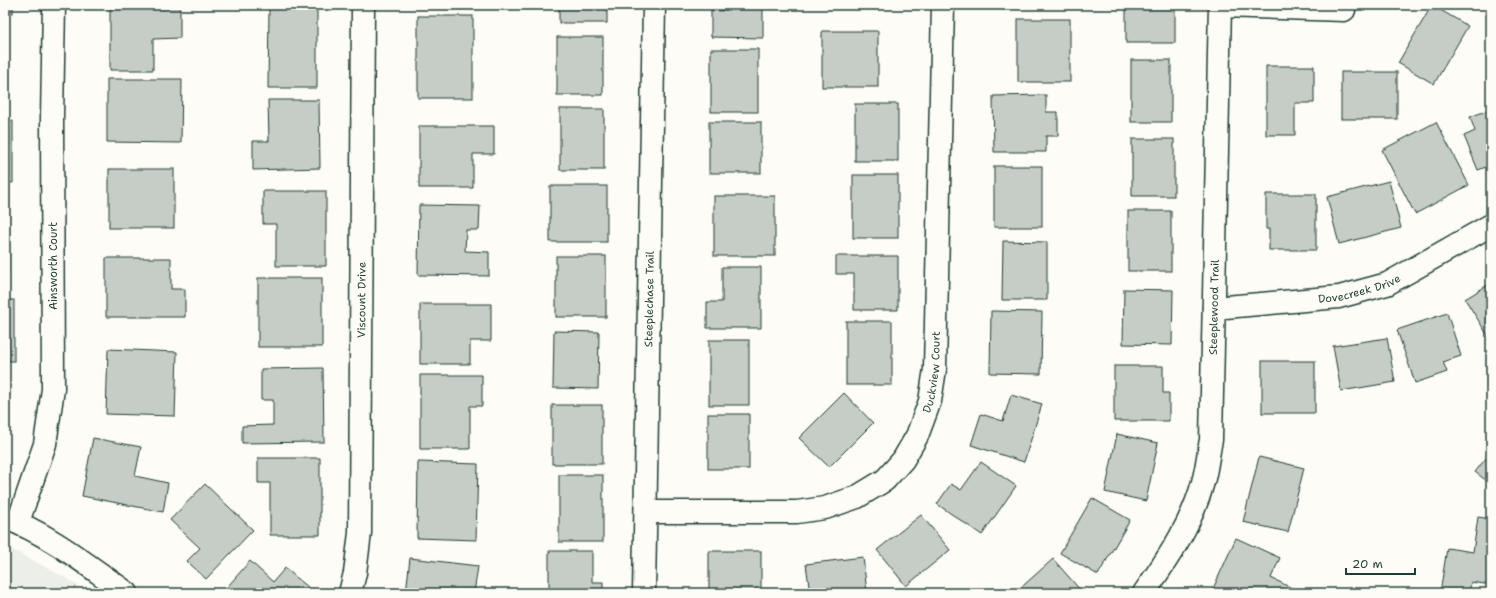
<svg xmlns="http://www.w3.org/2000/svg" width="1496" height="598" viewBox="0 0 1496 598" font-family="'Shantell Sans',sans-serif">
<style>
.built{fill:#eceee9}
.building{fill:#c6cdc7;stroke:#1f3d34}
.lines{fill:none;stroke-linecap:round;stroke-linejoin:round}
.minor-casing{stroke:#1f3d34;stroke-width:25}
.minor{stroke:#fdfcf7;stroke-width:22}
.labels{text-anchor:middle;dominant-baseline:central;stroke-width:3.5;stroke-linejoin:round;paint-order:stroke}
.street-label{font-size:11px;fill:#1f3d34;stroke:#fdfcf7}
</style>
<rect width="100%" height="100%" fill="#fdfcf7"/>
<filter id="ink" filterUnits="userSpaceOnUse"><feTurbulence type="fractalNoise" baseFrequency=".025" numOctaves="2"/><feDisplacementMap in="SourceGraphic" scale="8" xChannelSelector="R" yChannelSelector="G"/><feConvolveMatrix kernelMatrix="1 2 1 2 8 2 1 2 1" color-interpolation-filters="sRGB"/></filter>
<g filter="url(#ink)">
<polygon class="built" points="5,546 66,578 88,593 5,593"/>
<g class="building">
<rect x="5" y="5" width="8" height="8"/>
<polygon points="110,5 180,5 180,38 153,39 153,70 110,70"/>
<polygon points="419,5 474,5 474,8 419,7"/>
<rect x="559" y="5" width="48" height="18"/>
<polygon points="722,5 763,5 763,38 711,37 711,10 722,11"/>
<polygon points="841,5 871,5 870,10"/>
<rect x="1126" y="5" width="49" height="38"/>
<polygon points="1432,5 1468,26 1434,84 1398,63"/>
<polygon points="269,8 317,9 317,88 268,88"/>
<rect x="418" y="16" width="55" height="82"/>
<rect x="1018" y="19" width="52" height="63"/>
<rect x="5" y="28" width="3" height="65"/>
<rect x="822" y="31" width="56" height="56"/>
<rect x="557" y="37" width="46" height="58"/>
<rect x="711" y="49" width="47" height="63"/>
<rect x="1131" y="60" width="40" height="62"/>
<polygon points="1266,66 1314,66 1314,103 1295,103 1295,135 1266,135"/>
<rect x="1341" y="72" width="56" height="47"/>
<polygon points="107,79 182,79 181,143 107,142"/>
<polygon points="1046,95 1046,112 1058,112 1058,136 1046,136 1046,152 994,152 993,96"/>
<polygon points="268,100 319,100 320,168 253,170 253,141 269,141"/>
<rect x="855" y="104" width="43" height="57"/>
<rect x="560" y="109" width="44" height="61"/>
<polygon points="1491,109 1491,165 1478,170 1464,136 1475,131 1470,117"/>
<polygon points="5,121 13,121 13,183 5,182"/>
<rect x="709" y="122" width="52" height="51"/>
<polygon points="1436,122 1469,185 1415,214 1382,150"/>
<polygon points="419,126 494,126 494,154 473,154 473,188 419,188"/>
<rect x="1132" y="139" width="42" height="57"/>
<rect x="994" y="166" width="48" height="61"/>
<rect x="109" y="169" width="65" height="59"/>
<rect x="853" y="175" width="45" height="63"/>
<polygon points="1389,181 1401,228 1339,244 1327,197"/>
<rect x="550" y="186" width="57" height="56"/>
<polygon points="263,191 326,191 326,266 276,266 276,224 263,224"/>
<polygon points="1266,194 1316,194 1316,250 1269,250 1269,229 1266,229"/>
<rect x="714" y="196" width="61" height="60"/>
<polygon points="419,205 480,206 479,230 466,230 465,251 489,252 489,276 418,275"/>
<rect x="5" y="208" width="3" height="63"/>
<rect x="1128" y="211" width="43" height="60"/>
<polygon points="1003,241 1047,242 1047,300 1002,300"/>
<rect x="556" y="256" width="50" height="61"/>
<polygon points="836,256 898,256 898,310 854,310 854,274 836,274"/>
<polygon points="106,258 171,258 171,289 185,289 185,317 106,317"/>
<polygon points="722,267 761,267 761,328 707,328 707,302 722,302"/>
<rect x="258" y="278" width="64" height="69"/>
<polygon points="1491,283 1491,339 1490,339 1465,299"/>
<polygon points="1124,289 1173,290 1172,345 1123,344"/>
<rect x="5" y="300" width="9" height="61"/>
<polygon points="420,304 491,304 491,341 470,341 470,364 420,364"/>
<polygon points="991,311 1042,312 1041,374 990,373"/>
<polygon points="1447,313 1461,356 1443,362 1447,372 1415,383 1397,330"/>
<rect x="846" y="321" width="46" height="64"/>
<polygon points="554,331 599,332 598,389 553,388"/>
<polygon points="1387,338 1395,382 1341,391 1333,346"/>
<rect x="709" y="340" width="40" height="65"/>
<polygon points="108,349 177,352 175,416 106,414"/>
<rect x="1262" y="361" width="53" height="52"/>
<polygon points="1114,366 1163,366 1163,393 1169,393 1169,421 1114,421"/>
<polygon points="323,368 324,442 242,443 242,426 273,425 273,400 261,400 261,369"/>
<polygon points="420,375 482,375 482,406 470,406 470,449 420,449"/>
<polygon points="844,393 873,423 829,467 799,438"/>
<polygon points="1011,395 1042,404 1024,462 971,445 981,414 1003,421"/>
<rect x="552" y="405" width="50" height="59"/>
<rect x="708" y="414" width="41" height="55"/>
<polygon points="1117,434 1158,443 1146,501 1105,492"/>
<polygon points="93,438 141,447 135,476 168,483 163,512 82,496"/>
<polygon points="1491,452 1491,484 1475,472"/>
<polygon points="1259,457 1304,468 1288,532 1243,522"/>
<polygon points="258,458 320,458 320,535 270,535 270,483 258,483"/>
<polygon points="418,462 478,464 476,540 417,538"/>
<polygon points="981,462 1016,486 982,535 937,504 951,484 961,490"/>
<rect x="559" y="475" width="44" height="67"/>
<polygon points="205,484 253,530 206,579 187,561 200,548 170,520"/>
<polygon points="1092,498 1130,520 1098,575 1060,553"/>
<polygon points="921,515 950,550 906,586 877,550"/>
<polygon points="1478,517 1491,519 1491,585 1471,582 1469,593 1440,593 1447,548 1473,552"/>
<polygon points="1236,538 1280,558 1271,578 1296,590 1295,593 1216,593 1212,591"/>
<polygon points="549,551 592,551 592,582 603,582 603,593 549,593"/>
<rect x="709" y="551" width="52" height="42"/>
<polygon points="863,557 867,593 810,593 806,564"/>
<polygon points="410,558 478,566 474,593 406,593"/>
<polygon points="1053,559 1083,593 1015,593"/>
<polygon points="250,561 273,582 285,568 308,587 303,593 222,593"/>
</g>
<g class="lines">
<g class="minor-casing">
<g id="minor">
<polyline points="1220,6 1344,10"/>
<path id="s1" d="M 1214,308 L 1339,297 L 1387,284 L 1491,225"/>
<path id="s2" d="M 646,512 L 797,512 L 825,508 L 857,497 L 885,480 L 903,460 L 917,436 L 930,401 L 935,369 L 943,5"/>
<path d="M 5,518 C 50,534 88,566 127,593"/>
<polyline points="18,522 45,444 53,389 52,118 54,5"/>
<path id="s3" d="M 350,593 L 355,573 L 360,533 L 363,5"/>
<path id="s4" d="M 644,593 L 654,5"/>
<path id="s5" d="M 1144,593 C 1168,558 1192,524 1203,482 C 1207,468 1208,454 1211,440 L 1220,5"/>
</g>
</g>
<use href="#minor" class="minor"/>
</g>
</g>
<g class="labels">
<g class="street-label">
<text transform="translate(53 266) rotate(-90)">Ainsworth Court</text>
<text stroke="none"><textPath href="#s1" startOffset="147">Dovecreek Drive</textPath></text>
<text stroke="none"><textPath href="#s4" startOffset="294">Steeplechase Trail</textPath></text>
<text stroke="none"><textPath href="#s3" startOffset="294">Viscount Drive</textPath></text>
<text stroke="none"><textPath href="#s5" startOffset="302">Steeplewood Trail</textPath></text>
<text stroke="none"><textPath href="#s2" startOffset="367">Duckview Court</textPath></text>
</g>
</g>
<rect width="1496" height="598" fill="none" stroke="#fdfcf7" stroke-width="20"/>
<rect x="10" y="10" width="1476" height="578" fill="none" stroke="#1f3d34" stroke-width="1.5" filter="url(#ink)"/>
<path d="M1346 568v6h69v-6" fill="none" stroke="#1f3d34" stroke-width="2"/>
<text x="1352" y="568" font-size="12" fill="#1f3d34" stroke="#fdfcf7" stroke-width="3" paint-order="stroke">20 m</text>
</svg>
